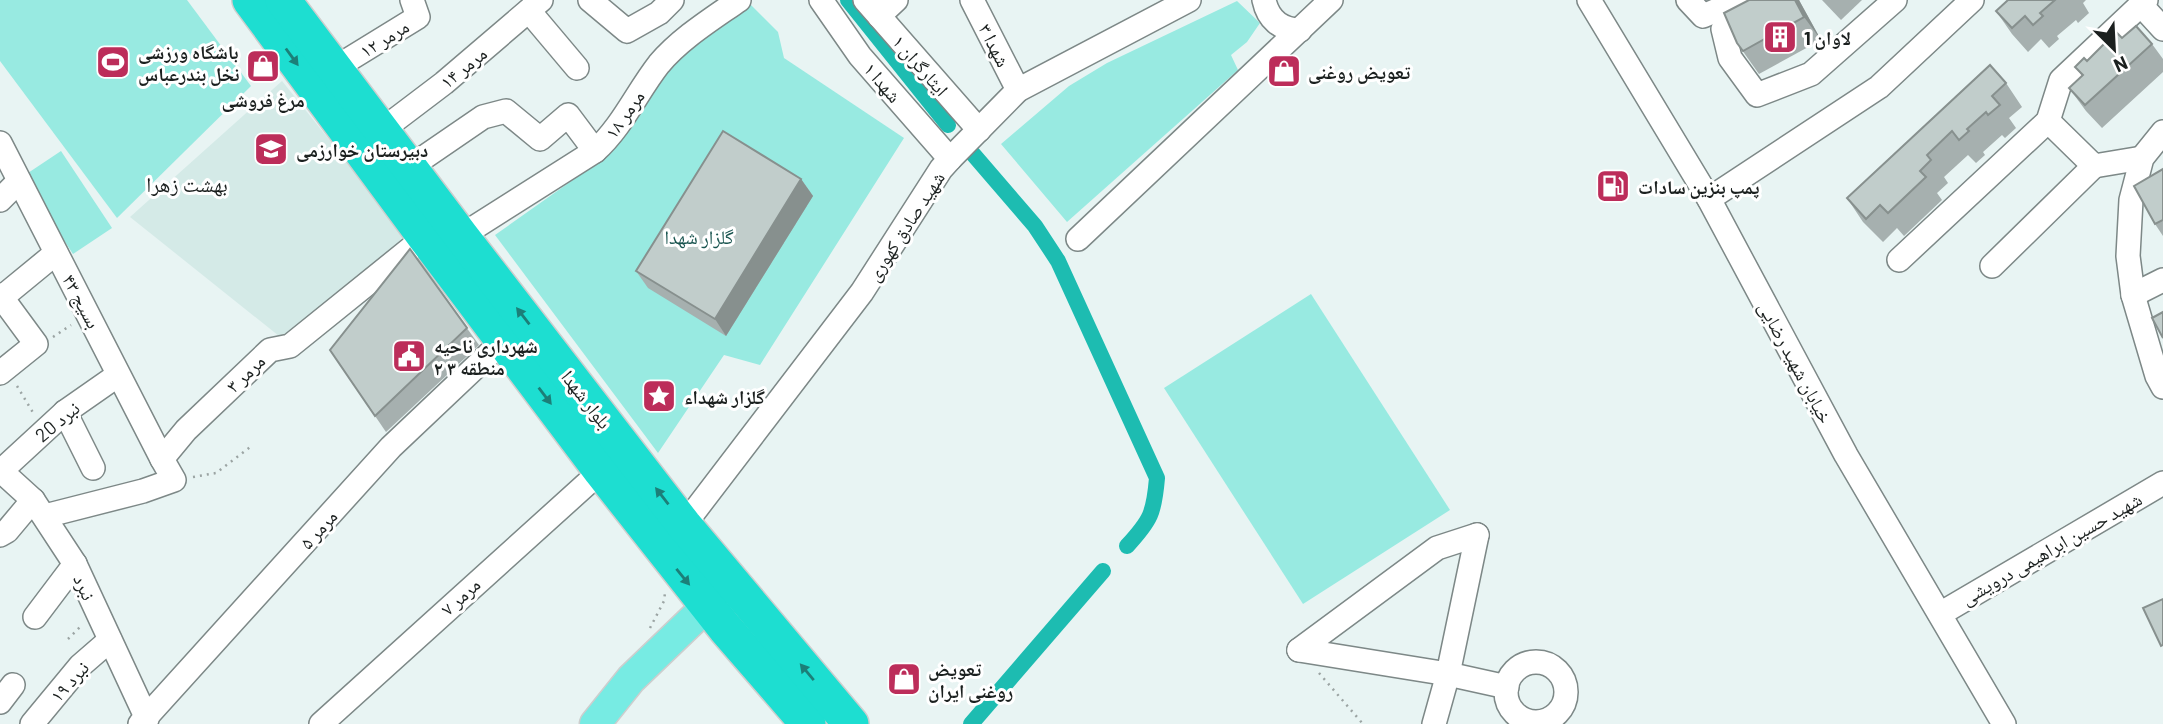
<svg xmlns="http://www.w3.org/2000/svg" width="2163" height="724" viewBox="0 0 2163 724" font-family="Barlow,'Noto Naskh Arabic',sans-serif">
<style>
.built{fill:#d4eae7}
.green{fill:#98eae1}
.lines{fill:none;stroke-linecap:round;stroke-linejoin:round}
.canal{stroke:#1dbcb1;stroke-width:16}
.minor-casing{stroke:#7d8887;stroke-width:26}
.major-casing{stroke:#cdcece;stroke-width:33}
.highway-casing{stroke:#cdcece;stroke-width:38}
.path{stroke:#9ba4a3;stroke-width:2.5;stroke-dasharray:2 5;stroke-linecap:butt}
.minor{stroke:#fff;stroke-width:23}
.major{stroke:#77ebe3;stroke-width:30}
.highway{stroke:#1dded1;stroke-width:35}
.wall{fill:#a6b0af}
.shaded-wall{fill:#87908e}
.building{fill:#c1cdcb;stroke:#87908e;stroke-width:2}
.oneway{fill:#1c7f78}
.labels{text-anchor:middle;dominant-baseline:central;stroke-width:6;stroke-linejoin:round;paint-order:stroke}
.poi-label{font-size:19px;font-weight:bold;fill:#1b201f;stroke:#fff;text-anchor:start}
.street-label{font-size:19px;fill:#1b201f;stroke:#fff}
.park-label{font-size:19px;fill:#1a5550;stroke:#fff}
.neighbourhood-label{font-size:21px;fill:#1b201f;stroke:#fff}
</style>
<rect width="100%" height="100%" fill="#e8f4f3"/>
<polygon class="built" points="282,81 407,236 284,340 130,217"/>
<g class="green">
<polygon points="0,0 187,0 251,86 117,218 0,61"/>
<polygon points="1237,1 1260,23 1247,42 1231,55 1238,70 1067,222 1001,144 1069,86 1107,63"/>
<polygon points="750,4 778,32 784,58 904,138 760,365 724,355 658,453 495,235 611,153 670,62"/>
<polygon points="61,151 112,228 73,254 22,177"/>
<polygon points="1311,294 1450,510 1303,604 1164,388"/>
</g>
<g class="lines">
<g class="canal">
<polyline points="848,0 948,125"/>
<path d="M 973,154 L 1035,226 L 1058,261 L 1157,478 C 1154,513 1151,520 1127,546"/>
<polyline points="971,724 1103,571"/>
</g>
<g class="minor-casing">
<g id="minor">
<polyline points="590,0 627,31 659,13 672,0"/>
<polyline points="821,0 860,56 950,159"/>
<polyline points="865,0 979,130"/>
<polyline points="972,0 1018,90"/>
<path d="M 1264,0 C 1268,19 1280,30 1300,30"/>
<polyline points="1589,0 1709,199 1846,455 2004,724"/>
<polyline points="1688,0 1703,16 1741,0"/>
<polyline points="1781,0 1723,29 1730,58 1757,95 1811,74 1895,0"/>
<polyline points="2141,5 2163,29"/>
<polyline points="529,11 577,68"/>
<polyline points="879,16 896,0"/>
<polyline points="335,68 418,17 412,0"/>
<polyline points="2048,121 2094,166 2142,158"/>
<polyline points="382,130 444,83 541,0"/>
<polyline points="2163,132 2142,158 2131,200 2128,256 2133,295 2157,376 2163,387"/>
<polyline points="0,143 162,459"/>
<polyline points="410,167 483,117 506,111 540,139 568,115 595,151"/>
<polyline points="1709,199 1879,87 1972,0"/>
<polyline points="0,200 19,181"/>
<path d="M 461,236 L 595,151 C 622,127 637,92 659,64 C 681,38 712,19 739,0"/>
<polyline points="1078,239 1331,0"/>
<polyline points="1899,260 2048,121 2061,80 2146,0"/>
<polyline points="1992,266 2094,166"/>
<polyline points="0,295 36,344 0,373"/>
<polyline points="2133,295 2163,280"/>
<polyline points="0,299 56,253"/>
<polyline points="65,412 93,468"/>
<polyline points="0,470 33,500 75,564 147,719"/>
<polyline points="1,471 65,412 118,375"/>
<polyline points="45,516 143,491 174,480 162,459 186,430 270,350 290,346 425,237"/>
<polyline points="684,525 862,292 941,169 950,159 1018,90 1189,0"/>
<polyline points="0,535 7,531 33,500"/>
<polyline points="1940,614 2163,483"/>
<polyline points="35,617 75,564"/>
<polyline points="1299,650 1437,548 1477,535"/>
<polyline points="1299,650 1448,674 1507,687"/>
<circle cx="1536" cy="692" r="30"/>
<polyline points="0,702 13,685"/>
<polyline points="32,724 80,666 110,640"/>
<polyline points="140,724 391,447 504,340"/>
<polyline points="321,724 601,471"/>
<polyline points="1434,724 1448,674 1477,535"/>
</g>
</g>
<g class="major-casing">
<polyline id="major" points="595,724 631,679 707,606"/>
</g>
<g class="highway-casing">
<g id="highway">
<polyline points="250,0 425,237 601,471 725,628 808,724"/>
<polyline points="283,0 461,236 684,525 851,724"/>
</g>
</g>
<g class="path">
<polyline points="53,337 71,325"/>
<polyline points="17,386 35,416"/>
<polyline points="193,477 216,473 253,445"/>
<polyline points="650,628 664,601 665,593"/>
<polyline points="68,639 81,626"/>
<polyline points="1319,673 1363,724"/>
<polyline points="1533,724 1533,722"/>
</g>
<use href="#minor" class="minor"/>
<use href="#major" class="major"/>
<use href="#highway" class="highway"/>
</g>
<g class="wall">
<polygon points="1799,0 1821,40 1759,74 1737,43"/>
<polygon points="1822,0 1862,0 1841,20"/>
<polygon points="2008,0 2086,0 2083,3 2089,13 2078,23 2076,20 2057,36 2059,39 2049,48 2041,39 2028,52 2012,34 1996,11"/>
<polygon points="2122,38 2152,44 2163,59 2163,72 2102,128 2086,111 2069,88 2082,76 2075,67"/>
<polygon points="2006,83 2022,107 2009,118 2016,128 2005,138 2002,135 1983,152 1985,155 1976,163 1968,155 1944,177 1948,183 1937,193 1942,200 1904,236 1897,228 1883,242 1863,222 1847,198"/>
<polygon points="2163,169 2163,236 2155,224"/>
<polygon points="801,179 813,196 726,336 648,288 636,271"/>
<polygon points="410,249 479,345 386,432 330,350"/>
</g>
<g class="shaded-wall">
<polygon points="1795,0 1799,0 1800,2 1821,40 1804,17"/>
<polygon points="801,179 813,196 726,336 715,319"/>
</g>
<g class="building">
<polygon points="1749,0 1795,0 1804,17 1743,51 1737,43 1724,13"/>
<polygon points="2008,0 2055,0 2040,13 2043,16 2033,25 2025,16 2012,28 1996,11"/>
<polygon points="2136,26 2152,44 2085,105 2069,88 2083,75 2075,67 2084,58 2087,61 2105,43 2103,41 2114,30 2122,38"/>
<polygon points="1990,65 2006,83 1992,96 2000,105 1988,115 1986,112 1967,129 1969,131 1959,140 1952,131 1927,155 1931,160 1920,171 1926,177 1888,213 1880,205 1866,219 1847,198"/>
<polygon points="723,131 801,179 715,319 636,271"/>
<polygon points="2163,169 2163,220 2155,224 2134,186"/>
<polygon points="410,249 467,328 375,416 330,350"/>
<polygon points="2163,312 2163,338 2152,318"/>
<polygon points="2163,599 2163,645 2161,646 2143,608"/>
</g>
<defs><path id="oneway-solid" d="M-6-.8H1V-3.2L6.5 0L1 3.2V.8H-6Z" transform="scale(1.75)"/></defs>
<g class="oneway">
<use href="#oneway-solid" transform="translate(292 57) rotate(54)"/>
<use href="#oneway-solid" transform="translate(523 316) rotate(-128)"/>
<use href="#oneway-solid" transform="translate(545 396) rotate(53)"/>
<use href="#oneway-solid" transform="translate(662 496) rotate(-128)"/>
<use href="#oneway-solid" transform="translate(683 577) rotate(51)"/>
<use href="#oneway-solid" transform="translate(807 672) rotate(-130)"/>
</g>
<defs>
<g id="building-square" transform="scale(1.75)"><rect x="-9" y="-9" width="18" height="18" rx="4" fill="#bc2d5a" stroke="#fff"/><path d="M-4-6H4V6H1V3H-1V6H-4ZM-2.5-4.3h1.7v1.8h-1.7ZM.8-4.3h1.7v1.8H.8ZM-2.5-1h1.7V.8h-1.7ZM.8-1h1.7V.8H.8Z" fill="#fff"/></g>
<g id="stadium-square" transform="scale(1.75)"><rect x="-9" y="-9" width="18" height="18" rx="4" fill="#bc2d5a" stroke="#fff"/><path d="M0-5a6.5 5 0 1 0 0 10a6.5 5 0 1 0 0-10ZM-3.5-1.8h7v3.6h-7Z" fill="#fff"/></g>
<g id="shop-square" transform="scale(1.75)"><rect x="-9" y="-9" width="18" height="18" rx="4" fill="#bc2d5a" stroke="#fff"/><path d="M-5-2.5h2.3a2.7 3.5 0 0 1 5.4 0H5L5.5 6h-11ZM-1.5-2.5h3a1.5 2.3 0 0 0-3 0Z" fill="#fff"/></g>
<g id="school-square" transform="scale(1.75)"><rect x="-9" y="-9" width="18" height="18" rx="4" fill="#bc2d5a" stroke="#fff"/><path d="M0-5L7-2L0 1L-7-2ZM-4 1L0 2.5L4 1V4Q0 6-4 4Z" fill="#fff"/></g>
<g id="fuel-square" transform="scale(1.75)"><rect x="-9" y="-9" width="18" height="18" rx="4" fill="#bc2d5a" stroke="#fff"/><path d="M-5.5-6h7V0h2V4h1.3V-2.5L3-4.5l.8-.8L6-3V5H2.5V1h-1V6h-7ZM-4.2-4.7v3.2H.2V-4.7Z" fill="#fff"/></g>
<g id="civic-square" transform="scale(1.75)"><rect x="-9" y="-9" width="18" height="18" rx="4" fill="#bc2d5a" stroke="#fff"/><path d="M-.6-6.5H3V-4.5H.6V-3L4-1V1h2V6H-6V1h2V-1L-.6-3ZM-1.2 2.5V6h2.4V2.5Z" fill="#fff"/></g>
<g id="sight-square" transform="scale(1.75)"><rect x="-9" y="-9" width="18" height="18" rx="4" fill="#bc2d5a" stroke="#fff"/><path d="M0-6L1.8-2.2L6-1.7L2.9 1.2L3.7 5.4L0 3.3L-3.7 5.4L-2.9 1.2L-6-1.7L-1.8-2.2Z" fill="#fff"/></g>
</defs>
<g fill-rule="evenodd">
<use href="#building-square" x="1780" y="37"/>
<use href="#stadium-square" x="113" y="62"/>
<use href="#shop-square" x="263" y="66"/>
<use href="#shop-square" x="1284" y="71"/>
<use href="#school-square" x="271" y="149"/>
<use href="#fuel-square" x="1613" y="186"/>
<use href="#civic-square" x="409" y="356"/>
<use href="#sight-square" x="659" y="396"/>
<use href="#shop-square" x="904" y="679"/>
</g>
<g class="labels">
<g class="poi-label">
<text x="1804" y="37">لاوان 1</text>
<text x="138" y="51">باشگاه ورزشی<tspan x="138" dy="22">نخل بندرعباس</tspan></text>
<text x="1308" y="71">تعویض روغنی</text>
<text x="263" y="99" text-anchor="middle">مرغ فروشی</text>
<text x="296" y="149">دبیرستان خوارزمی</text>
<text x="1638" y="186">پمپ بنزین سادات</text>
<text x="434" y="345">شهرداری ناحیه<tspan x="434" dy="22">۲ منطقه ۳</tspan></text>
<text x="684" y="396">گلزار شهداء</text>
<text x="928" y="668">تعویض<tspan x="928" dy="22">روغنی ایران</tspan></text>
</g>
<g class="street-label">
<text transform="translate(384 38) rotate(-32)">مرمر ۱۲</text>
<text transform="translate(995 45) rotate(63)">شهدا ۳</text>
<text transform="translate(921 65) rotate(49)">ایثارگران ۱</text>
<text transform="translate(463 67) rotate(-39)">مرمر ۱۴</text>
<text transform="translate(883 82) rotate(49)">شهدا ۱</text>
<text transform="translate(624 114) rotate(-55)">مرمر ۱۸</text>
<text transform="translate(905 226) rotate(-57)">شهید صادق کهوری</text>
<text transform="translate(82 301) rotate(62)">بسیج ۴۳</text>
<text transform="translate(1796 362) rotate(62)">خیابان شهید رضایی</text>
<text transform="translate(245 373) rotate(-44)">مرمر ۳</text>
<text transform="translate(587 399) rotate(52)">بلوار شهدا</text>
<text transform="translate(57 421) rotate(-40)">نبرد 20</text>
<text transform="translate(318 529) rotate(-48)">مرمر ۵</text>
<text transform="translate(2051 548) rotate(-30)">شهید حسین ابراهیمی درویشی</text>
<text transform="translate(85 587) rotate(65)">نبرد</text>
<text transform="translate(460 596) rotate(-42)">مرمر ۷</text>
<text transform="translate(69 681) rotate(-48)">نبرد ۱۹</text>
</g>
<g class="park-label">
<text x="699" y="236">گلزار شهدا</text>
</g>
<g class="neighbourhood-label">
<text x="187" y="183">بهشت زهرا</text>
</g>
</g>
<g transform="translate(2114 49) rotate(156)" stroke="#ffffff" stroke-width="5" paint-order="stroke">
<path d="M0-5L12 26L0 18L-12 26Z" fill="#1b201f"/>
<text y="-10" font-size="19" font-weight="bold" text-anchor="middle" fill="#1b201f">N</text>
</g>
</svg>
